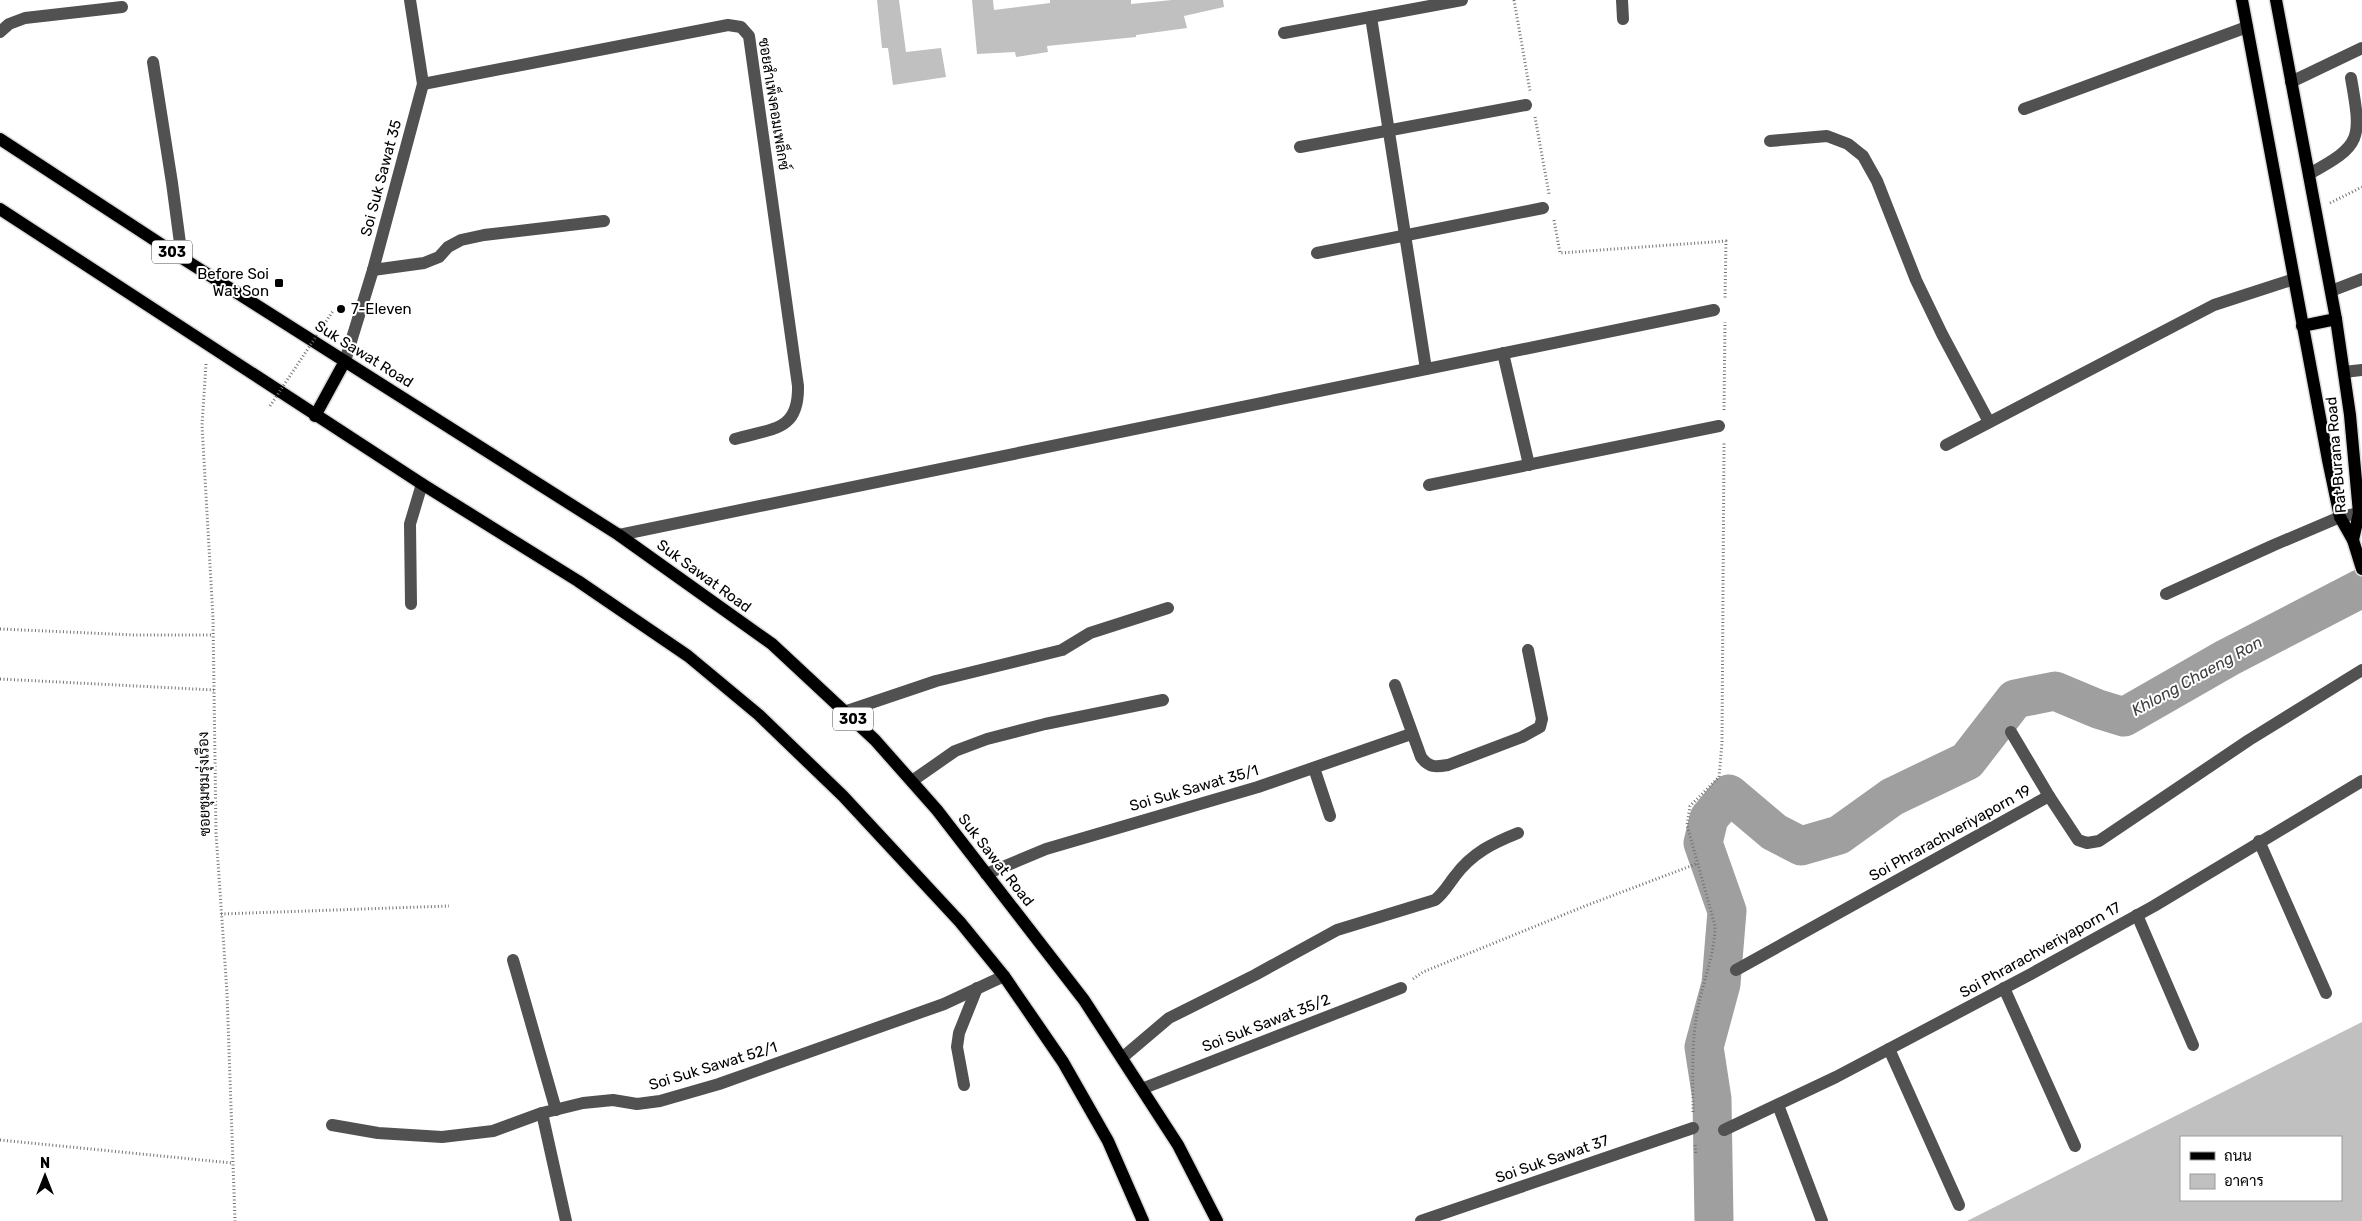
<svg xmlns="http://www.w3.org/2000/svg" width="2362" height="1221" viewBox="0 0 2362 1221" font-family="Rubik,Sarabun,sans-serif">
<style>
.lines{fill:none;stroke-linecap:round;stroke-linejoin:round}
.river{stroke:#9f9f9f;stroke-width:39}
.building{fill:#c0c0c0;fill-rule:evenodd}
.major-casing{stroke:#dbdbdb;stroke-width:15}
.path{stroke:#737373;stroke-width:3;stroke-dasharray:1 2.5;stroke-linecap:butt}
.minor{stroke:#515151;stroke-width:12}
.major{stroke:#000;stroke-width:12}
.path-bridge{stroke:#737373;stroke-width:3;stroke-dasharray:1 2.5;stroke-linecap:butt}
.poi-dot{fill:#000;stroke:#fff;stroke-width:2}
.labels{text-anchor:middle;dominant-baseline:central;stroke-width:4;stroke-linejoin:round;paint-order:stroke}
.shield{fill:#fff;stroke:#4c4c4c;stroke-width:1}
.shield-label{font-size:14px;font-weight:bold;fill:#000}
.street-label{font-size:15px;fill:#000;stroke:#fff}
.poi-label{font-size:15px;fill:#000;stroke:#fff;text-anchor:end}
.water-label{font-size:16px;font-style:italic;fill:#404040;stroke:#fff}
</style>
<rect width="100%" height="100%" fill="#fff"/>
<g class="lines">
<polyline class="river" points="1714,1221 1712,1099 1704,1047 1721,984 1727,911 1703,843 1709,818 1729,794 1774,832 1801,846 1839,835 1892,797 1967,761 2015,699 2055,691 2098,709 2124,717 2227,658 2362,588"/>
</g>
<g class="building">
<polygon points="877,0 899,0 906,52 941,48 946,77 893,85 888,48 882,48"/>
<polygon points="972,0 993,0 994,10 1050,3 1050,0 1131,0 1131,4 1172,0 1223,0 1224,7 1184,16 1187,28 1136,35 1136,37 1047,46 1048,52 1016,57 1015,52 977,54"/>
<path d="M 2362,1022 L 2362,1221 L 1967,1221 ZM 2181,1137 L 2341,1137 L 2341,1200 L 2181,1200 Z"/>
</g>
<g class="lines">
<g class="major-casing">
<g id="major">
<polyline points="2242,0 2328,460 2340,517 2353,540 2362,569"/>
<polyline points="2276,0 2336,319 2350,415 2359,513 2353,540"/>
<polyline points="0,139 182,258 619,535 772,644 875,740 937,810 1084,1000 1178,1145 1217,1221"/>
<polyline points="0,209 422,484 578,581 688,656 759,715 843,796 960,922 1004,976 1063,1062 1108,1141 1143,1221"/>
<polyline points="2302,326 2336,319"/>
<polyline points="315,416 345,361"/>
</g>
</g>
<g class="path">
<polyline points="1514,0 1530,91"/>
<polyline points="1535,117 1549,194"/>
<polyline points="2330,203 2362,187"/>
<polyline points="1554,220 1560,253 1726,241 1725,298"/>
<polyline points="206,364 202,425 213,618 216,833 227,993 235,1221"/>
<polyline points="1724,410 1725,322"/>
<polyline points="0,629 135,635 212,635"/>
<polyline points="0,679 214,690"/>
<polyline points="221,914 449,906"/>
<polyline points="1413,979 1423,972 1585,906 1696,864"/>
<path d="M 1693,1112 C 1693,1078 1691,1041 1698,1008 C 1703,981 1715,954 1715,926 L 1687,825 L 1690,806 L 1719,777 L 1722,743 L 1724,442"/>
<polyline points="0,1140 232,1163"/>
<polyline points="1695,1145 1696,1155"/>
</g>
<g class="minor">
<polyline points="1622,0 1623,19"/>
<polyline points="1371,17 1426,369"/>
<polyline points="0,32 9,24 25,18 122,7"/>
<polyline points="1284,33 1462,0"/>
<polyline points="153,62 172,183 182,258"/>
<polyline points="2291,82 2362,48"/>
<path d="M 423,84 L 728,25 L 741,27 L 749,36 L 798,386 C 799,432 772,428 735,439"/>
<polyline points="2024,109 2247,27"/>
<polyline points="1770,141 1827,136 1848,144 1863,156 1877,181 1916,280 1942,334 1989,422"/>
<polyline points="1300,147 1526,105"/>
<path d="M 2309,174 C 2362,145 2362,140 2351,78"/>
<polyline points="1317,253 1543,208"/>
<polyline points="373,270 424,263 439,257 448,247 461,240 484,235 604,221"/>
<polyline points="2331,291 2362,279"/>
<polyline points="1503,353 1529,465"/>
<polyline points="345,361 373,270 423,84 410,0"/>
<polyline points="2344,372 2362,370"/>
<polyline points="1946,445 2214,305 2294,279"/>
<polyline points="1429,485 1719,426"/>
<polyline points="619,535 1714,310"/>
<polyline points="2166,594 2274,545 2340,517 2359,513"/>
<polyline points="411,604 410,524 422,484"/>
<path d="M 1395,685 L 1421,757 C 1429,768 1436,767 1448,765 L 1522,737 L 1540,727 L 1542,719 L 1528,650"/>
<polyline points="844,712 936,681 1062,650 1090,633 1168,608"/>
<polyline points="2011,732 2049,796"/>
<polyline points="1314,768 1330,816"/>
<polyline points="912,781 955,751 987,739 1045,724 1163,700"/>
<polyline points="2259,841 2326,993"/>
<polyline points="986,874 1046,849 1258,787 1411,734"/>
<polyline points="2137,915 2193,1045"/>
<polyline points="513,960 556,1110"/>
<polyline points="1736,970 2049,796 2078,840 2087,843 2099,841 2249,740 2362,670"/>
<polyline points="2004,988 2075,1146"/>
<polyline points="1889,1049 1959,1205"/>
<path d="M 1123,1057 L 1169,1018 L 1255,975 L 1337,930 L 1435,900 C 1444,893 1448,885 1455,876 C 1472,853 1493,843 1518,833"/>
<polyline points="964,1085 957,1047 959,1033 977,988"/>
<polyline points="1144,1088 1401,988"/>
<polyline points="1778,1105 1822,1221"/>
<polyline points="542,1113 566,1221"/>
<polyline points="332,1125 378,1133 442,1137 493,1131 542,1113 583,1103 613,1100 637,1104 660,1101 719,1084 944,1004 1004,976"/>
<polyline points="1724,1130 1836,1077 2031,974 2154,906 2362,781"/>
<polyline points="1421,1221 1693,1128"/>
</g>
<use href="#major" class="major"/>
<polyline class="path-bridge" points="270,406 333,311"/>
</g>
<g class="poi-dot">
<rect x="274" y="278" width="10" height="10" rx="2.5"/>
<circle cx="341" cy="309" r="5"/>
</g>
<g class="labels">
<g class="shield">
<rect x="152" y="240.5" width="40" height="23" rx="4"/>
<rect x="833" y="707.5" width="40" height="23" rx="4"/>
</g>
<g class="shield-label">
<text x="172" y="252">303</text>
<text x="853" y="719">303</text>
</g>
<g class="street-label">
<text transform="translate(774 104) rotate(81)">ซอยสำเพ็งคอมเพล็กซ์</text>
<text transform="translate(381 178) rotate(-75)">Soi Suk Sawat 35</text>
<text transform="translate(364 354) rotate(32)">Suk Sawat Road</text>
<text transform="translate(2336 455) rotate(-95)">Rat Burana Road</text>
<text transform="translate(704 576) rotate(36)">Suk Sawat Road</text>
<text transform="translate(204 784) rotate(-91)">ซอยชุมชมรุ่งเรือง</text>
<text transform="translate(1194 788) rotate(-16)">Soi Suk Sawat 35/1</text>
<text transform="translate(1950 833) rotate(-29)">Soi Phrarachveriyaporn 19</text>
<text transform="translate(996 860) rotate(52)">Suk Sawat Road</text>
<text transform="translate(2040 950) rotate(-29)">Soi Phrarachveriyaporn 17</text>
<text transform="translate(1266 1023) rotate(-21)">Soi Suk Sawat 35/2</text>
<text transform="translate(713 1066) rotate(-17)">Soi Suk Sawat 52/1</text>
<text transform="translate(1552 1159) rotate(-19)">Soi Suk Sawat 37</text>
</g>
<g class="poi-label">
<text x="269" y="274">Before Soi<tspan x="269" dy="17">Wat Son</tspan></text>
<text x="351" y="309" text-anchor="start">7-Eleven</text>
</g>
<g class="water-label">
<text transform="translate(2197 676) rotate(-29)">Khlong Chaeng Ron</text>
</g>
</g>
<rect x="2180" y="1136" width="162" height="65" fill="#ffffff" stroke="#999999"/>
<rect x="2190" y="1152" width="25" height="8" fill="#000000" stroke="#999999"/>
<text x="2224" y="1161" font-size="15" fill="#000000">ถนน</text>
<rect x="2190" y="1174" width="25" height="15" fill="#c0c0c0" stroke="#999999"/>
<text x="2224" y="1186" font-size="15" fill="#000000">อาคาร</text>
<g transform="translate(45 1176)" stroke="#ffffff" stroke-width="4" paint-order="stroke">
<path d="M0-4L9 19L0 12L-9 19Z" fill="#000000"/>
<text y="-8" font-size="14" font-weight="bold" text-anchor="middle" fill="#000000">N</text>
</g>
</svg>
